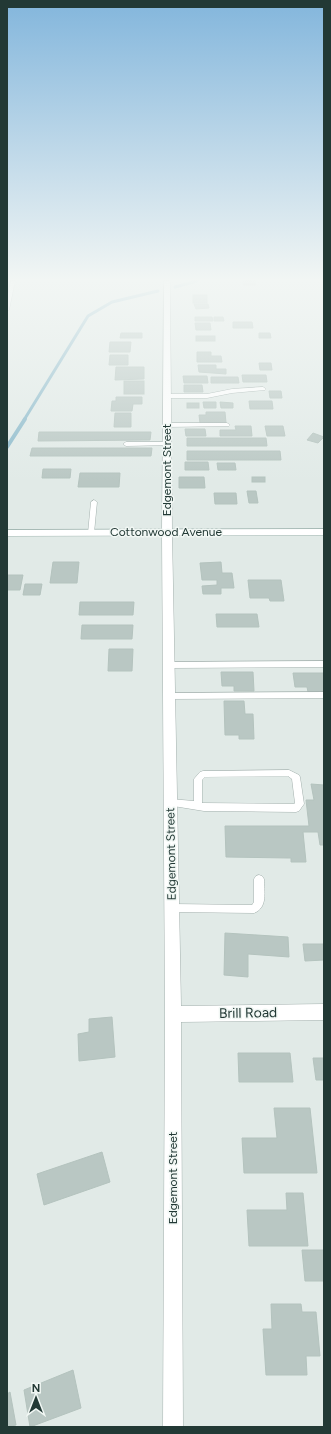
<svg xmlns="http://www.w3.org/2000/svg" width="331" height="1434" viewBox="0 0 331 1434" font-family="Figtree,sans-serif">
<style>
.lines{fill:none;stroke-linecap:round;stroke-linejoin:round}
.stream-far1{stroke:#8cbacb;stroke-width:3}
.stream{stroke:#8cbacb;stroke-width:4}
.building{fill:#b9c7c3;stroke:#b4c3be}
.lane-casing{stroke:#a4b1ae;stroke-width:1}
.street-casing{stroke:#a4b1ae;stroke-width:1}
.secondary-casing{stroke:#a0b5b0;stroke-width:1}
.lane{fill:#fff;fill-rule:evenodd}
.street{fill:#fff;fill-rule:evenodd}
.secondary{fill:#fff;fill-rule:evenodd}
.labels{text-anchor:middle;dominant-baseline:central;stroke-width:3;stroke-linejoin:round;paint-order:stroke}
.street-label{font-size:12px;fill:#223935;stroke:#f1f7f4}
.near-street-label{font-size:14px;fill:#223935;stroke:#f1f7f4}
</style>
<rect width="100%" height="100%" fill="#e1eae7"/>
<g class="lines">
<g class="stream-far1">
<polyline points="175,287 197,281"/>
<polyline points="24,420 88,316 112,302 158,291"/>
</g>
<polyline class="stream" points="7,447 25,419"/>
</g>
<g class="building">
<polygon points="243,281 255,281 256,285 243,285"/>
<rect x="193" y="295" width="14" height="8"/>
<polygon points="194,304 208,304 209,308 196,309"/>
<polygon points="195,317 212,317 213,321 195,321"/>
<polygon points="214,317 223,317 224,321 214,321"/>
<polygon points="233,322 252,322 253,328 233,328"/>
<polygon points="195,323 210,323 211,330 196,330"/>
<polygon points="121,333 142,333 142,338 120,338"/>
<polygon points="259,333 270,333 271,338 259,338"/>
<rect x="196" y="336" width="19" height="5"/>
<polygon points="110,342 131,342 130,352 109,352"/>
<polygon points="197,352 211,352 211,356 221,356 222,362 197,362"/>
<polygon points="110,355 128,355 128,365 109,365"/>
<polygon points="259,363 271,363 272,370 260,370"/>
<polygon points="198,365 216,365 216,369 226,369 226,374 199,372"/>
<polygon points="116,367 144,367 144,379 115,380"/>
<polygon points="242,375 266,375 267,382 243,382"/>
<polygon points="183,376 207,376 208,383 184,383"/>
<polygon points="211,377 238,377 239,383 211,383"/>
<rect x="124" y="381" width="20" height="13"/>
<polygon points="184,385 202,385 203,392 184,392"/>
<polygon points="269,391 281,391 282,398 270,398"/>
<polygon points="116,397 142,397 142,404 133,404 132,411 111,411 112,401 116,401"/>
<polygon points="249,401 272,401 273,409 250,409"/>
<polygon points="203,402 216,402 216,408 204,408"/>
<polygon points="220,402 233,403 233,408 221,408"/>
<rect x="187" y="403" width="12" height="5"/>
<polygon points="206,412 225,412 226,423 200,423 199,415 206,415"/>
<polygon points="115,413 131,413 131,427 114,427"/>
<polygon points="235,426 251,426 252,436 220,436 220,430 236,430"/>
<polygon points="265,426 283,426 285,436 267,436"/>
<polygon points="185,429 205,429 206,436 186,436"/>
<polygon points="39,432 151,432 150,440 38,441"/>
<polygon points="313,433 324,437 318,443 307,440"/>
<polygon points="187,438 266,438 267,446 187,446"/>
<polygon points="32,448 152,448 151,456 30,456"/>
<polygon points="187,451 280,451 281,460 187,460"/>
<polygon points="185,462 208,462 209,470 185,470"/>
<polygon points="217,463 235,463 236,470 218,470"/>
<polygon points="43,469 71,469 70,478 42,478"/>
<polygon points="80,473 120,473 119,487 78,487"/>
<polygon points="179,477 204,477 205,488 179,488"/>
<rect x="252" y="477" width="13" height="5"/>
<polygon points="247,491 256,491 258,503 249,503"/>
<polygon points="214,493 236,493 237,504 215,504"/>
<polygon points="53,562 79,562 77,583 50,583"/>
<polygon points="221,562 222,573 232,573 234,588 221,588 221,594 203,594 202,586 217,585 217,580 202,580 200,563"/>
<polygon points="7,575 23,575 20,590 8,590"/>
<polygon points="248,580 281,580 284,601 270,601 269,598 250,598"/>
<polygon points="25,584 42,584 40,595 23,595"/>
<polygon points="80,602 134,602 133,615 79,615"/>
<polygon points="216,614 257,614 259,627 217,627"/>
<polygon points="82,625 133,625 132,639 81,639"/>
<polygon points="109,649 133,649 132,671 108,671"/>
<polygon points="221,672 253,672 254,691 234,691 234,686 222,686"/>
<polygon points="293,673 324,673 324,692 308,692 307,687 295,687"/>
<polygon points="224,701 244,701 245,714 253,714 254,739 239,739 239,735 225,735"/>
<polygon points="311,784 324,785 324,845 320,845 318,832 303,832 306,862 291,862 291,858 288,858 226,857 225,826 309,826 306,800 314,800"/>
<polygon points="225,933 288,937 289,957 248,954 248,977 224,975"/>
<polygon points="303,944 324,944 324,960 305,961"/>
<polygon points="112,1017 115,1057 79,1061 78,1034 89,1032 89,1019"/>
<polygon points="238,1053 290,1053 293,1082 239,1082"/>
<polygon points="313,1058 324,1058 324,1080 316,1080"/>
<polygon points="274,1108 310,1108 317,1173 244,1173 242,1138 277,1138"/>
<polygon points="102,1152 110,1182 44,1205 37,1174"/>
<polygon points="286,1193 303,1193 308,1246 249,1246 247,1210 287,1210"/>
<polygon points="302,1250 324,1250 324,1281 305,1281"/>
<polygon points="271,1304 301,1304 302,1312 316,1312 320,1356 306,1356 307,1375 266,1375 263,1329 272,1329"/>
<polygon points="73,1370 81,1408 30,1427 24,1390"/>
<polygon points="10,1392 16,1425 7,1427 7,1394"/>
</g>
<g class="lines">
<g class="lane-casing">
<g id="lane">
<polygon points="11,281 15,281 9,310 7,311 7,299"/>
<polygon points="263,387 266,389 265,390 232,393 207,398 167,398 164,396 167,394 207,394 232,389"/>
<polygon points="227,423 230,425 229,426 167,427 164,425 167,423"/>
<polygon points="167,442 170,444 169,445 126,446 123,444 126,442"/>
<polygon points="94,500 97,502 94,533 91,535 88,533 91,502"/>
<polygon points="324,661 324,667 169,668 165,665 169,662"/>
<polygon points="324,692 324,698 169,699 165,696 169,693"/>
<path d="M 289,770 L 299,775 L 300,777 L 304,804 L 299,811 L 296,812 L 204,811 L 167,805 L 166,803 L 167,801 L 170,799 L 194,801 L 194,779 L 200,772 L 203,771 ZM 288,776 L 292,779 L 295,803 L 294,804 L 202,803 L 202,780 L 205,777 Z"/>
<path d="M 259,875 L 262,876 L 264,879 C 264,891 268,908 254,913 L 172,912 L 169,911 L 167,908 L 169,905 L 172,904 L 252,905 L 254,902 L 254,879 L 256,876 Z"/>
</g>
</g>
<g class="street-casing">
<polygon id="street" points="164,281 170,281 172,532 181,1006 324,1004 324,1020 181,1022 183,1427 163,1427 165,1014 162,532"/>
</g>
<g class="secondary-casing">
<polygon id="secondary" points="324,529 324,535 7,536 7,530"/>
</g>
<use href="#lane" class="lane"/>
<use href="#street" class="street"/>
<use href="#secondary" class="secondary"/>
</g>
<linearGradient id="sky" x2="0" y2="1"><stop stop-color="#83b6dc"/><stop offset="0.58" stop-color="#f2f6f4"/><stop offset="1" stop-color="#f2f6f4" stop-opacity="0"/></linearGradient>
<rect width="331" height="482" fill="url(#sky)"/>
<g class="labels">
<g class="street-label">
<text transform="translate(167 470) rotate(-90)">Edgemont Street</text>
<text x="166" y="532">Cottonwood Avenue</text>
<text transform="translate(171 854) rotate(-91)">Edgemont Street</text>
<text transform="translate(173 1178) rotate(-90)">Edgemont Street</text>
</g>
<g class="near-street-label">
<text transform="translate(248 1013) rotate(-1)">Brill Road</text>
</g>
</g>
<rect width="331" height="1434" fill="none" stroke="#223935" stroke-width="16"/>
<g transform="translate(36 1398)" stroke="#f1f7f4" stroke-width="3" paint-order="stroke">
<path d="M0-3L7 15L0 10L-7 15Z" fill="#223935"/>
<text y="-6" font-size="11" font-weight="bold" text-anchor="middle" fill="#223935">N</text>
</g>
</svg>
